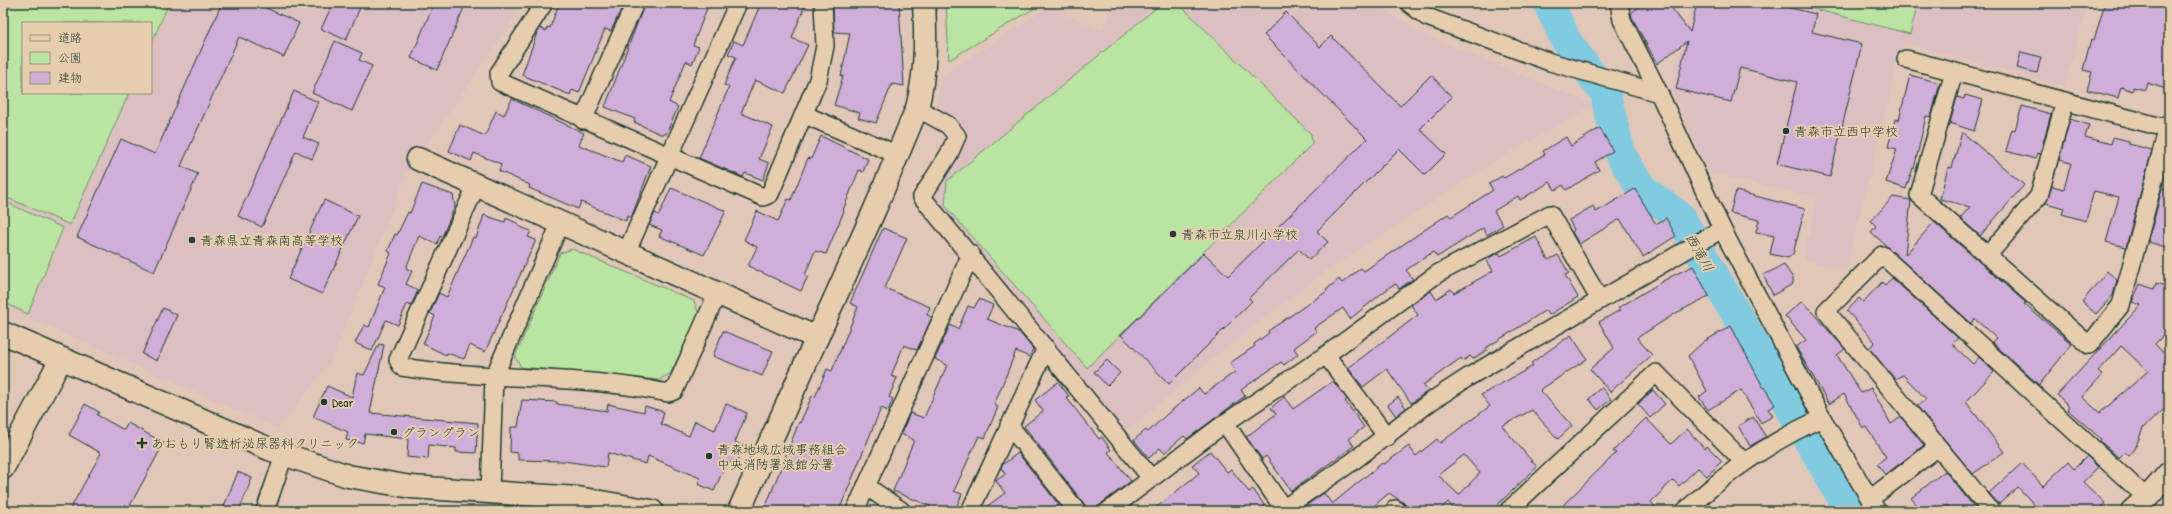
<svg xmlns="http://www.w3.org/2000/svg" width="2172" height="514" viewBox="0 0 2172 514" font-family="'Patrick Hand','Klee One',sans-serif">
<style>
.built{fill:#dcc0c1;fill-rule:evenodd}
.green{fill:#bae4a1;stroke:#6c906a}
.lines{fill:none;stroke-linecap:round;stroke-linejoin:round}
.river{stroke:#81cbe1;stroke-width:31}
.building{fill:#cfaed9;stroke:#1f3d34;fill-rule:evenodd}
.street-casing{stroke:#1f3d34;stroke-width:20}
.secondary-casing{stroke:#1f3d34;stroke-width:25}
.street{stroke:#e6cdae;stroke-width:17}
.secondary{stroke:#e6cdae;stroke-width:22}
.poi-dot{fill:#1f3d34;stroke:#e6cdae;stroke-width:1.5}
.labels{text-anchor:middle;dominant-baseline:central;stroke-width:4;stroke-linejoin:round;paint-order:stroke}
.poi-label{font-size:13px;fill:#1f3d34;stroke:#e6cdae;text-anchor:start}
.water-label{font-size:14px;font-style:italic;fill:#24443d;stroke:#e6cdae}
</style>
<rect width="100%" height="100%" fill="#e1c7b7"/>
<filter id="ink" filterUnits="userSpaceOnUse"><feTurbulence type="fractalNoise" baseFrequency=".025" numOctaves="2"/><feDisplacementMap in="SourceGraphic" scale="8" xChannelSelector="R" yChannelSelector="G"/><feConvolveMatrix kernelMatrix="1 2 1 2 8 2 1 2 1" color-interpolation-filters="sRGB"/></filter>
<g filter="url(#ink)">
<g class="built">
<path d="M 3,3 L 524,3 L 407,174 L 332,360 L 278,429 L 3,306 ZM 23,23 L 151,23 L 151,93 L 23,93 Z"/>
<polygon points="1115,3 1374,3 1425,35 1595,105 1500,158 1328,270 1229,345 1125,432 934,198 969,132 935,105 943,75 1048,7 1103,30"/>
<polygon points="1692,3 2088,3 2065,86 1903,43 1846,270 1803,260 1817,198 1710,173 1671,89"/>
</g>
<g class="green">
<polygon points="3,3 169,3 151,44 151,23 23,23 23,93 129,93 70,225 3,196"/>
<polygon points="946,3 1039,3 1038,6 949,60"/>
<polygon points="1791,3 1918,3 1910,34"/>
<polygon points="1161,4 1181,6 1311,134 1312,144 1087,368 945,206 947,181"/>
<polygon points="3,201 63,228 28,314 3,302"/>
<polygon points="572,249 694,301 699,315 670,374 659,380 521,367 515,357 560,253"/>
</g>
<g class="lines">
<polyline class="river" points="1548,3 1567,42 1605,93 1621,156 1642,189 1680,217 1850,511"/>
</g>
<g class="building">
<polygon points="222,3 255,3 299,23 284,57 239,37 181,166 198,174 154,272 77,237 121,139 155,154"/>
<polygon points="333,3 362,3 346,40 321,29"/>
<polygon points="434,3 466,3 437,70 411,58"/>
<polygon points="559,3 624,3 611,31 605,29 579,93 572,90 570,95 522,75 538,30 540,28 546,31 547,27 550,28"/>
<polygon points="645,3 709,3 693,45 699,47 692,64 686,61 669,102 678,107 666,134 660,134 634,122 635,119 605,107"/>
<polygon points="761,3 806,3 792,38 808,45 785,93 755,80 741,113 773,127 759,159 769,163 763,180 745,173 743,177 699,158 729,87 724,85 736,57 728,54 734,41 743,45"/>
<polygon points="833,3 899,3 904,86 892,84 876,123 858,118 860,113 834,105 843,76 841,76 850,33 834,32"/>
<polygon points="1644,3 1668,3 1690,32 1697,3 1769,3 1816,14 1812,32 1862,44 1830,177 1777,164 1797,82 1740,68 1731,102 1676,89 1687,41 1657,64 1632,17 1631,13"/>
<polygon points="2105,3 2169,3 2169,90 2147,83 2145,90 2133,87 2133,91 2121,87 2118,98 2087,90 2092,72 2083,70 2091,39 2094,40"/>
<polygon points="1286,12 1320,47 1331,36 1400,106 1431,75 1452,97 1420,129 1446,154 1425,175 1399,149 1317,231 1328,242 1309,260 1299,249 1249,298 1252,301 1169,384 1121,335 1204,253 1228,276 1367,139 1264,35"/>
<polygon points="335,41 362,53 359,60 372,66 352,111 312,93"/>
<polygon points="2021,52 2041,57 2037,73 2017,68"/>
<polygon points="1910,75 1940,83 1931,117 1926,116 1914,169 1913,168 1906,189 1886,182 1897,149 1888,147 1895,119 1899,120"/>
<polygon points="294,91 318,102 303,137 319,144 312,159 296,151 262,227 238,216"/>
<polygon points="1965,95 1983,100 1974,131 1950,123 1957,97 1964,99"/>
<polygon points="512,99 584,133 579,145 622,162 625,155 651,166 631,218 627,216 626,221 581,202 578,209 529,188 530,185 499,171 501,164 474,153 471,161 449,151 460,125 485,136 496,111 504,115"/>
<polygon points="2022,106 2051,114 2040,154 2037,153 2035,159 2006,151 2012,129 2015,130"/>
<polygon points="2070,119 2089,125 2085,137 2111,144 2113,137 2129,141 2129,144 2152,150 2126,247 2106,242 2119,197 2094,191 2086,221 2062,214 2064,208 2046,203 2052,186 2064,189 2071,163 2059,160"/>
<polygon points="1600,128 1613,151 1595,162 1599,170 1566,190 1563,185 1555,190 1550,182 1520,200 1518,196 1494,211 1503,225 1487,235 1483,228 1437,257 1433,252 1406,270 1413,279 1399,289 1396,284 1391,286 1350,319 1343,308 1314,328 1317,331 1294,348 1298,354 1284,365 1281,362 1241,390 1245,396 1187,439 1184,436 1164,453 1160,448 1149,458 1134,440 1146,430 1148,432 1167,414 1199,388 1204,394 1235,372 1230,363 1255,346 1254,344 1269,333 1268,331 1327,291 1326,290 1339,279 1342,283 1361,268 1364,271 1448,214 1451,217 1493,190 1489,184 1502,176 1504,178 1545,154 1543,151 1566,137 1571,146"/>
<polygon points="1962,132 2024,185 1980,236 1960,218 1970,207 1940,199 1948,167 1952,168"/>
<polygon points="821,136 868,159 863,172 859,170 843,210 844,211 826,254 815,251 805,275 808,276 801,291 748,266 757,247 744,240 757,211 778,221 788,199 791,200 808,158 811,159"/>
<polygon points="422,184 453,195 455,206 442,237 440,236 437,244 419,236 406,268 412,271 406,284 418,290 411,306 407,304 398,325 386,320 372,351 355,343 364,325 369,327 385,287 378,284 391,253 388,251 395,234 397,235 408,212 410,213"/>
<polygon points="671,188 726,211 704,255 659,236 662,230 649,225 655,213 659,215"/>
<polygon points="1635,189 1656,224 1666,218 1676,236 1643,257 1620,219 1579,244 1572,232 1574,230 1569,220 1593,206 1596,212"/>
<polygon points="2162,189 2169,191 2169,248 2148,242"/>
<polygon points="1736,191 1805,209 1793,254 1788,258 1770,254 1774,236 1756,232 1759,220 1730,213"/>
<polygon points="1893,197 1911,200 1905,255 1934,222 2026,303 2024,304 2072,344 2039,385 1992,342 1996,338 1975,319 1971,323 1871,232 1876,226 1871,221"/>
<polygon points="324,200 358,216 322,294 288,279"/>
<polygon points="484,215 505,222 506,218 519,224 518,226 531,231 528,237 536,240 485,352 470,345 464,359 447,353 446,355 423,344 435,316 430,313 439,293 447,297 473,237 476,238"/>
<polygon points="883,228 907,238 885,288 930,307 927,315 932,317 917,350 904,345 891,376 897,378 889,397 893,399 888,411 881,408 839,511 764,511 799,422 800,423 812,396 815,397 827,369 832,371 858,307 850,303"/>
<polygon points="1536,237 1548,260 1558,255 1569,273 1565,275 1578,297 1549,315 1546,310 1486,348 1487,350 1473,359 1470,356 1463,361 1461,358 1423,385 1428,391 1411,403 1387,369 1363,387 1348,368 1418,315 1411,305 1431,291 1436,299 1451,289 1454,293 1493,271 1486,259 1499,253 1501,256"/>
<polygon points="1784,265 1793,278 1793,284 1773,295 1763,275"/>
<polygon points="1693,266 1709,296 1676,313 1637,338 1652,355 1610,392 1590,369 1614,348 1599,322 1620,310 1618,308 1670,277"/>
<polygon points="2107,271 2117,280 2113,295 2096,314 2082,302"/>
<polygon points="1892,278 1958,338 1952,344 1973,364 1979,357 1994,372 1966,402 2004,452 1973,474 1917,406 1926,399 1903,375 1895,379 1869,348 1875,342 1847,311 1859,298 1863,302 1882,282 1885,285"/>
<path d="M 2156,283 L 2169,287 L 2169,329 L 2155,344 L 2169,359 L 2169,405 L 2143,428 L 2135,449 L 2129,456 L 2125,452 L 2119,458 L 2100,441 L 2101,439 L 2067,409 L 2069,406 L 2057,395 L 2141,305 L 2132,302 L 2140,284 L 2154,289 ZM 2121,346 L 2148,371 L 2100,413 L 2082,397 L 2102,375 L 2098,372 Z"/>
<polygon points="979,299 993,305 987,319 1019,332 1033,349 1029,357 1016,351 994,405 998,407 985,438 979,436 954,491 962,494 955,511 928,511 930,506 893,491 914,440 901,434 910,413 924,418 947,365 935,359 950,325 958,329 968,306 974,308"/>
<polygon points="1802,301 1845,349 1837,355 1861,393 1871,388 1891,424 1901,417 1924,445 1885,475 1877,464 1886,457 1866,427 1863,428 1844,394 1829,404 1796,347 1806,340 1785,316"/>
<polygon points="163,308 177,315 157,361 142,354"/>
<polygon points="1731,326 1763,387 1764,387 1775,405 1768,409 1773,416 1761,423 1741,390 1708,410 1699,397 1707,391 1688,356 1703,342"/>
<polygon points="723,331 773,351 762,376 713,356"/>
<path d="M 1571,335 L 1587,359 L 1540,390 L 1572,426 L 1558,439 L 1532,410 L 1502,426 L 1537,467 L 1491,511 L 1455,511 L 1448,502 L 1439,511 L 1408,511 L 1404,503 L 1389,493 L 1368,511 L 1307,511 L 1304,507 L 1324,493 L 1332,504 L 1382,463 L 1384,464 L 1409,446 L 1416,456 L 1437,439 L 1440,443 L 1490,406 L 1481,395 L 1533,366 L 1531,363 ZM 1464,455 L 1480,473 L 1459,495 L 1438,475 Z"/>
<polygon points="379,344 384,345 370,413 478,423 476,453 456,452 456,448 429,445 428,459 407,457 408,439 365,434 363,443 346,440 348,432 313,417 327,386 352,397 357,373 364,375"/>
<polygon points="1107,360 1120,373 1107,386 1094,372"/>
<polygon points="1333,381 1347,399 1345,401 1364,427 1349,439 1354,446 1291,491 1266,456 1262,459 1246,437 1276,414 1271,408 1284,397 1293,409"/>
<polygon points="1058,382 1069,396 1066,397 1099,439 1102,437 1111,450 1108,452 1131,481 1102,503 1098,511 1087,511 1085,505 1024,426 1043,411 1035,400"/>
<polygon points="1601,387 1611,399 1598,410 1589,399"/>
<polygon points="1653,390 1665,404 1650,418 1638,404"/>
<polygon points="1398,397 1406,408 1396,416 1388,405"/>
<polygon points="522,400 557,402 557,404 607,411 608,404 644,412 645,406 664,412 661,424 689,436 695,421 715,430 726,404 747,413 735,442 743,446 736,464 727,461 714,491 698,484 700,478 648,456 646,464 608,453 606,467 563,461 518,460 518,453 510,452 511,427 518,427"/>
<polygon points="85,404 99,412 97,415 124,430 128,423 164,443 127,511 69,511 101,453 69,435"/>
<polygon points="1753,417 1766,437 1750,446 1738,426"/>
<polygon points="1646,418 1671,444 1687,429 1705,449 1707,446 1722,461 1707,476 1698,468 1679,486 1673,480 1651,502 1659,511 1557,511 1616,453 1613,451"/>
<polygon points="1210,451 1227,472 1231,469 1249,492 1253,489 1265,506 1258,511 1152,511 1199,473 1192,465"/>
<polygon points="1018,453 1059,505 1052,511 1035,511 1030,505 1023,511 981,511 1005,493 996,481 1005,474 1001,468 1002,465"/>
<polygon points="2087,456 2098,467 2083,482 2105,503 2098,511 2040,511 2018,487 1999,504 1989,493 2022,463 2043,486 2068,462 2074,469"/>
<polygon points="1945,471 1974,507 1978,511 1952,511 1947,505 1939,511 1922,511 1911,498"/>
<polygon points="238,472 252,478 239,511 222,511"/>
</g>
<g class="lines">
<g class="street-casing">
<g id="street">
<polyline points="544,3 499,73 500,82 763,197 770,194 818,80 825,46 823,3"/>
<polyline points="1409,3 1427,17 1550,62 1659,93"/>
<polyline points="1619,3 1622,20 1659,93 1722,229 1822,418 1877,511"/>
<polyline points="1906,59 2169,129"/>
<polyline points="1954,72 1919,195 2089,345 2121,305 2169,123"/>
<polyline points="917,108 948,125 957,136 949,154 922,197 1151,478"/>
<polyline points="805,115 898,155"/>
<polyline points="583,120 635,3"/>
<path d="M 476,186 L 398,360 L 402,367 C 490,381 580,374 668,393 L 674,391 L 717,294"/>
<polyline points="626,253 738,3"/>
<polyline points="1987,256 2039,196 2065,101"/>
<polyline points="1326,355 1387,437"/>
<polyline points="1225,423 1285,511"/>
<polyline points="1009,425 1077,511"/>
<polyline points="866,486 902,511"/>
<polyline points="490,493 494,377 560,224"/>
<polyline points="1870,499 1937,448"/>
<polyline points="1395,509 1398,511"/>
<polyline points="265,511 284,455"/>
<polyline points="855,511 971,254"/>
<polyline points="970,511 1046,348"/>
<polyline points="1108,511 1225,423 1326,355 1437,274 1550,214 1600,300"/>
<polyline points="1280,511 1352,462 1430,402 1470,376 1722,229"/>
<polyline points="1508,511 1656,373 1744,462"/>
<path d="M 1685,511 C 1725,473 1772,441 1822,418"/>
<polyline points="1991,511 1826,311 1882,255 2147,498"/>
</g>
</g>
<g class="secondary-casing">
<g id="secondary">
<polyline points="418,159 817,338"/>
<polyline points="3,333 269,449 348,476 411,487 578,498 652,511"/>
<polyline points="3,468 61,359"/>
<path d="M 739,511 L 875,209 L 917,108 C 926,73 926,39 924,3"/>
<polyline points="2132,511 2147,498 2169,473"/>
</g>
</g>
<use href="#street" class="street"/>
<use href="#secondary" class="secondary"/>
</g>
</g>
<g class="poi-dot">
<circle cx="1786" cy="131" r="4"/>
<circle cx="1173" cy="234" r="4"/>
<circle cx="192" cy="240" r="4"/>
<circle cx="324" cy="402" r="4"/>
<circle cx="394" cy="432" r="4"/>
<path d="M140 437h4v4h4v4h-4v4h-4v-4h-4v-4h4z"/>
<circle cx="709" cy="456" r="4"/>
</g>
<g class="labels">
<g class="poi-label">
<text x="1794" y="131">青森市立西中学校</text>
<text x="1181" y="234">青森市立泉川小学校</text>
<text x="200" y="240">青森県立青森南高等学校</text>
<text x="332" y="402">Dear</text>
<text x="402" y="432">グラングラン</text>
<text x="151" y="443">あおもり腎透析泌尿器科クリニック</text>
<text x="717" y="449">青森地域広域事務組合<tspan x="717" dy="15">中央消防署浪館分署</tspan></text>
</g>
<g class="water-label">
<text transform="translate(1700 252) rotate(60)">西滝川</text>
</g>
</g>
<rect width="2172" height="514" fill="none" stroke="#e6cdae" stroke-width="16"/>
<rect x="8" y="8" width="2156" height="498" fill="none" stroke="#1f3d34" stroke-width="1.5" filter="url(#ink)"/>
<rect x="22" y="22" width="130" height="72" fill="#e6cdae" stroke="#96937d"/>
<rect x="30" y="35" width="20" height="6" fill="#e6cdae" stroke="#96937d"/>
<text x="58" y="42" font-size="12" fill="#1f3d34">道路</text>
<rect x="30" y="52" width="20" height="12" fill="#bae4a1" stroke="#96937d"/>
<text x="58" y="62" font-size="12" fill="#1f3d34">公園</text>
<rect x="30" y="72" width="20" height="12" fill="#cfaed9" stroke="#96937d"/>
<text x="58" y="82" font-size="12" fill="#1f3d34">建物</text>
</svg>
